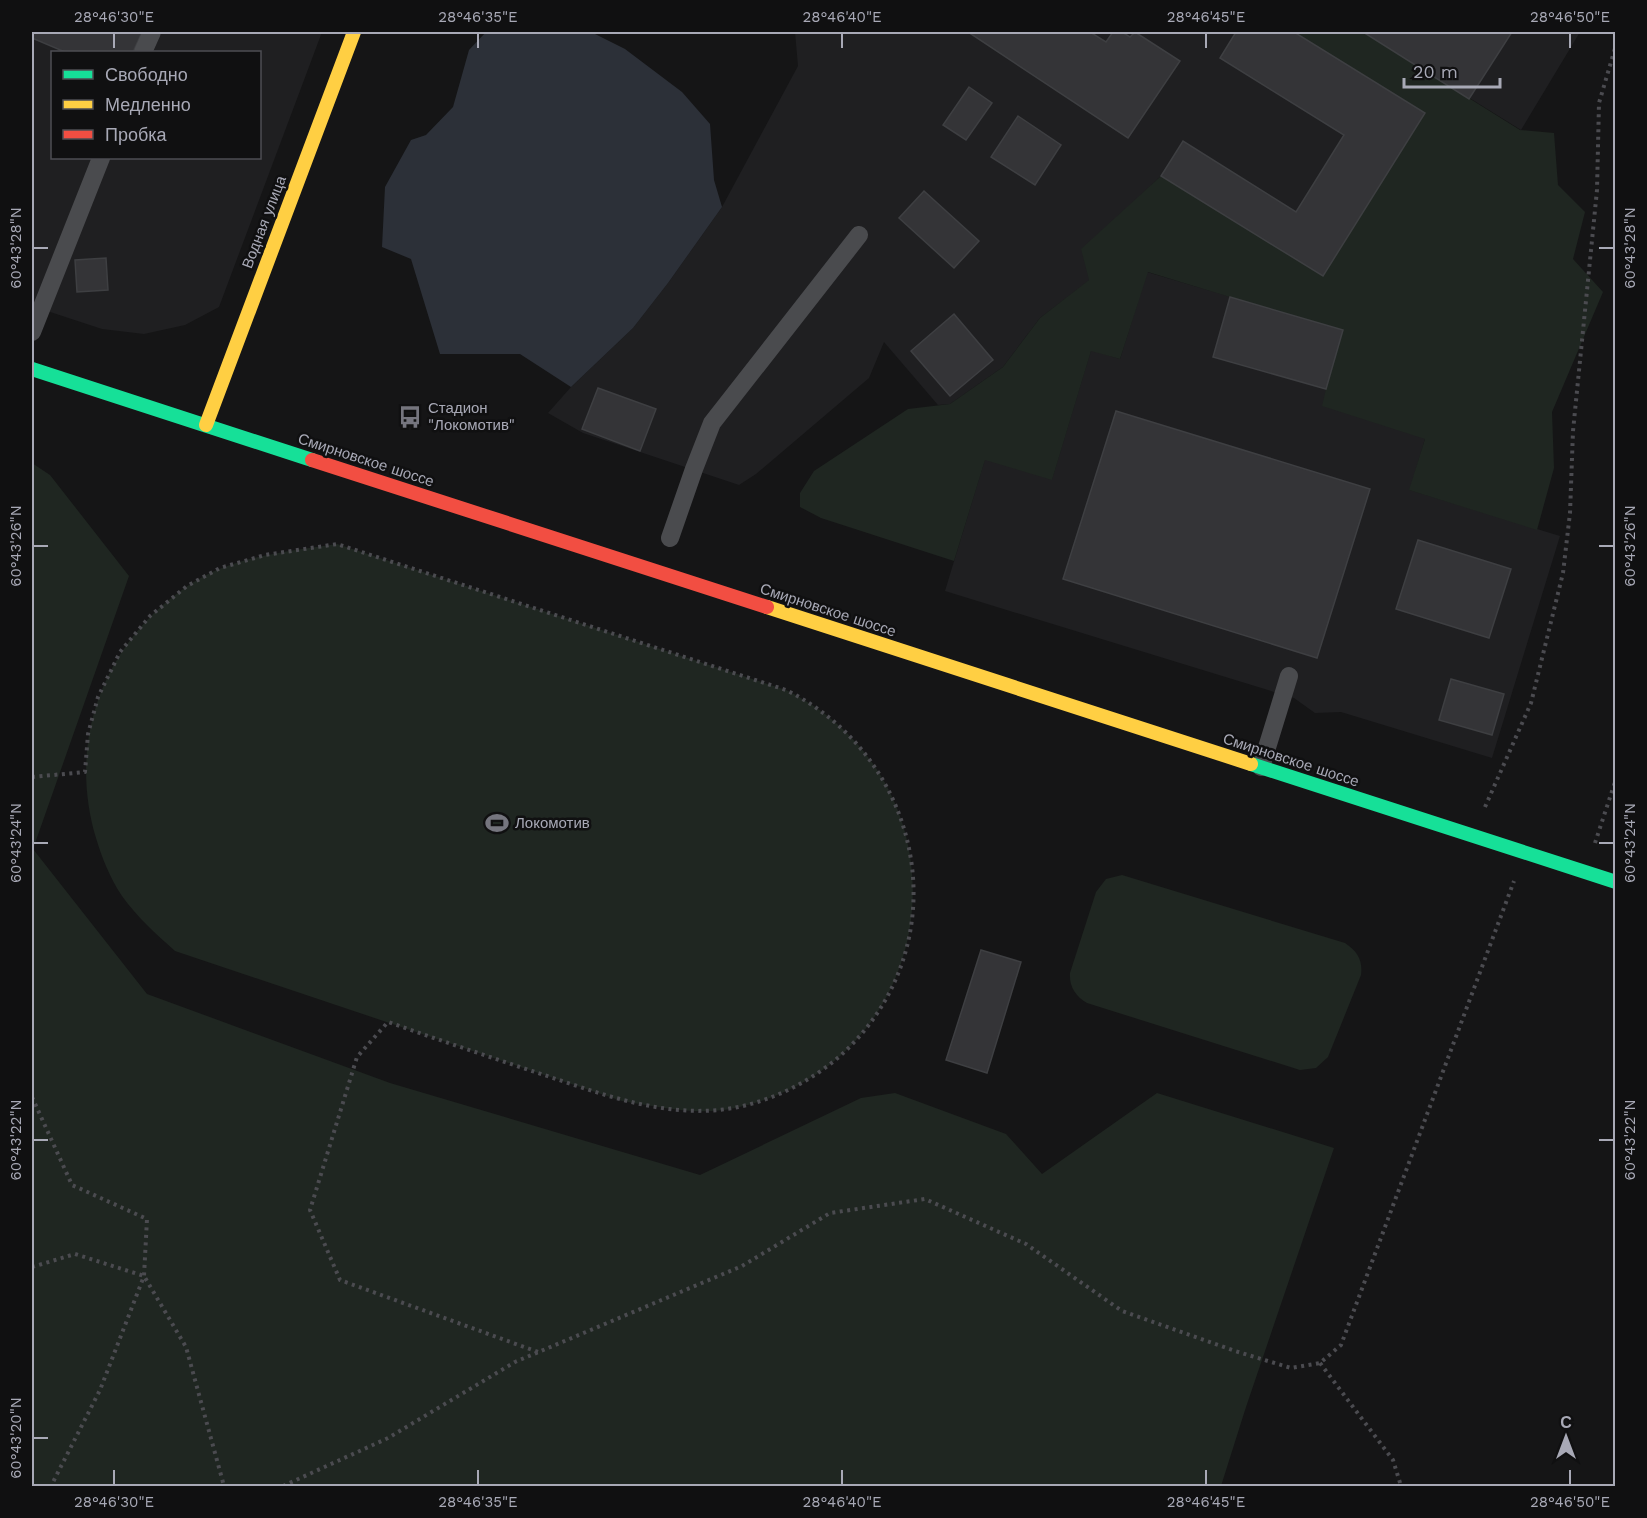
<svg xmlns="http://www.w3.org/2000/svg" width="1647" height="1518" viewBox="0 0 1647 1518" font-family="'Work Sans',sans-serif">
<style>
.built{fill:#1f1f21;fill-rule:evenodd}
.green{fill:#1f2621}
.water{fill:#2c3038}
.building{fill:#343437;stroke:#3e3f42;stroke-width:1.5}
.lines{fill:none;stroke-linecap:round;stroke-linejoin:round}
.path{stroke:#4b4b50;stroke-width:4;stroke-dasharray:3 4.5;stroke-linecap:butt}
.lane{stroke:#4a4b4e;stroke-width:18}
.fast{stroke:#16e098;stroke-width:14}
.slow{stroke:#ffcf43;stroke-width:14}
.jam{stroke:#f24e42;stroke-width:14}
.ticks{fill:none;stroke:#a8a9b6;stroke-width:2}
.labels{text-anchor:middle;dominant-baseline:central;stroke-width:5;stroke-linejoin:round;paint-order:stroke}
.street-label{font-size:15px;fill:#a8a9b6;stroke:#101011}
.poi-label{font-size:15px;fill:#a8a9b6;stroke:#101011;text-anchor:start}
.neatline{fill:none;stroke:#a8a9b6;stroke-width:2}
.ticks-label{font-size:15px;text-anchor:middle;fill:#a8a9b6}
</style>
<rect width="100%" height="100%" fill="#151516"/>
<g class="built">
<path d="M 32,32 L 322,32 L 219,307 L 185,325 L 144,334 L 102,329 L 32,306 ZM 52,52 L 260,52 L 260,158 L 52,158 Z"/>
<polygon points="795,32 1294,32 1425,113 1323,276 1161,176 1133,203 1090,280 1040,318 1003,367 950,404 938,405 884,342 869,378 756,474 739,485 583,433 548,413 571,387 633,328 668,283 722,207 798,66"/>
<polygon points="1363,32 1580,32 1521,130"/>
<polygon points="1147,272 1343,330 1425,439 1410,490 1560,536 1492,758 1341,712 1315,713 1294,698 945,591 985,459 1052,479 1091,350 1120,359"/>
</g>
<g class="green">
<polygon points="1294,32 1363,32 1520,130 1554,133 1558,185 1585,212 1573,259 1603,292 1552,412 1554,468 1537,530 1409,490 1425,439 1322,406 1326,389 1230,297 1148,272 1120,359 1091,351 1052,480 985,460 954,561 821,518 800,507 800,493 814,471 908,409 950,404 1003,367 1040,318 1089,280 1081,249 1161,176 1323,276 1425,113"/>
<polygon points="32,463 50,475 129,576 33,849 147,994 390,1083 700,1175 861,1098 895,1093 1006,1134 1042,1174 1157,1093 1334,1148 1246,1407 1221,1486 32,1486"/>
<path d="M 337,544 L 786,690 C 977,785 946,1063 735,1108 C 697,1116 660,1107 622,1101 L 175,951 C 156,934 137,917 122,896 C 110,878 102,858 96,838 C 67,741 103,644 186,587 C 231,556 285,552 337,544 Z"/>
<path d="M 1122,875 L 1345,943 C 1357,951 1363,960 1361,975 L 1328,1057 L 1316,1068 L 1300,1070 L 1087,1003 C 1075,996 1069,986 1070,973 L 1096,892 L 1106,879 Z"/>
</g>
<polygon class="water" points="486,32 591,32 625,49 682,92 710,124 714,180 722,207 668,283 633,328 571,387 520,354 440,354 411,259 382,247 385,187 411,140 426,135 453,107 469,50"/>
<g class="building">
<polygon points="32,32 142,32 133,52 65,52 32,38"/>
<polygon points="968,32 1090,32 1106,42 1113,32 1122,32 1130,37 1135,32 1180,61 1128,138"/>
<polygon points="1236,32 1294,32 1425,113 1323,276 1161,176 1183,141 1296,212 1344,135 1220,58"/>
<polygon points="1363,32 1512,32 1469,99"/>
<polygon points="969,87 992,103 966,140 943,125"/>
<polygon points="1018,116 1061,145 1035,185 991,157"/>
<polygon points="924,191 979,241 954,268 899,218"/>
<polygon points="106,258 108,290 77,292 75,260"/>
<polygon points="1230,297 1343,330 1326,389 1213,357"/>
<polygon points="954,314 993,360 950,396 911,351"/>
<polygon points="598,388 656,409 640,451 582,429"/>
<polygon points="1116,411 1370,489 1317,658 1063,579"/>
<polygon points="1418,540 1511,569 1489,638 1396,609"/>
<polygon points="1451,679 1504,694 1492,735 1439,720"/>
<polygon points="981,950 1021,962 987,1073 946,1060"/>
</g>
<g class="lines">
<g class="path">
<path d="M 32,777 L 85,772 L 88,734 L 98,697 L 120,652 L 150,616 L 187,586 L 220,568 L 265,555 L 337,544 L 786,690 C 927,760 960,948 840,1056 C 810,1082 772,1101 733,1108 C 664,1120 597,1092 532,1071 C 484,1055 436,1039 388,1022 L 357,1057 L 310,1210 L 340,1280 L 538,1352"/>
<polyline points="1485,807 1531,703 1563,573 1570,513 1573,431 1597,190 1599,103 1616,45"/>
<polyline points="1595,843 1616,779"/>
<polyline points="32,1097 72,1185 147,1219 144,1276 100,1390 51,1486"/>
<polyline points="32,1267 75,1254 144,1276 186,1347 224,1486"/>
<polyline points="1320,1363 1393,1460 1401,1486"/>
<polyline points="283,1486 388,1438 515,1362 742,1266 830,1213 925,1199 1026,1244 1122,1311 1235,1351 1291,1368 1320,1363 1341,1345 1514,881"/>
</g>
<g class="lane">
<polyline points="143,52 152,32"/>
<polyline points="32,332 101,158"/>
<polyline points="670,538 694,469 712,423 859,235"/>
<polyline points="1261,767 1289,676"/>
</g>
<g class="fast">
<polyline points="32,369 312,460"/>
<polyline points="1251,764 1616,882"/>
</g>
<g class="slow">
<polyline points="206,425 354,32"/>
<polyline points="767,607 1251,764"/>
</g>
<polyline class="jam" points="312,460 767,607"/>
</g>
<path class="ticks" d="M 114,33 L 114,48M 478,33 L 478,48M 842,33 L 842,48M 1206,33 L 1206,48M 1570,33 L 1570,48M 33,248 L 48,248M 1599,248 L 1614,248M 33,546 L 48,546M 1599,546 L 1614,546M 33,843 L 48,843M 1599,843 L 1614,843M 33,1140 L 48,1140M 1599,1140 L 1614,1140M 33,1438 L 48,1438M 114,1470 L 114,1485M 478,1470 L 478,1485M 842,1470 L 842,1485M 1206,1470 L 1206,1485M 1570,1470 L 1570,1485"/>
<defs>
<g id="bus-bare" transform="scale(1.8)"><path d="M-5-6H5V4H4V6H2V4H-2V6H-4V4H-5ZM-3.5-4V0h7V-4ZM-3.5 1.2v1.5H-2V1.2ZM2 1.2v1.5H3.5V1.2Z" fill="#75757e" stroke="#101011" stroke-width="2.5" paint-order="stroke"/></g>
<g id="stadium-bare" transform="scale(1.8)"><path d="M0-5a6.5 5 0 1 0 0 10a6.5 5 0 1 0 0-10ZM-3.5-1.8h7v3.6h-7Z" fill="#75757e" stroke="#101011" stroke-width="2.5" paint-order="stroke"/></g>
</defs>
<g fill-rule="evenodd">
<use href="#bus-bare" x="410" y="417"/>
<use href="#stadium-bare" x="497" y="823"/>
</g>
<g class="labels">
<g class="street-label">
<text transform="translate(264 222) rotate(-69)">Водная улица</text>
<text transform="translate(366 460) rotate(18)">Смирновское шоссе</text>
<text transform="translate(828 610) rotate(18)">Смирновское шоссе</text>
<text transform="translate(1291 760) rotate(18)">Смирновское шоссе</text>
</g>
<g class="poi-label">
<text x="428" y="408">Стадион<tspan x="428" dy="17">"Локомотив"</tspan></text>
<text x="515" y="823">Локомотив</text>
</g>
</g>
<rect width="1647" height="1518" fill="none" stroke="#101011" stroke-width="66"/>
<rect x="51" y="51" width="210" height="108" fill="#101011" stroke="#4d4d53" stroke-width="1.5"/>
<rect x="63" y="70" width="30" height="9" fill="#16e098" stroke="#4d4d53" stroke-width="1.5"/>
<text x="105" y="81" font-size="18" fill="#a8a9b6">Свободно</text>
<rect x="63" y="100" width="30" height="9" fill="#ffcf43" stroke="#4d4d53" stroke-width="1.5"/>
<text x="105" y="111" font-size="18" fill="#a8a9b6">Медленно</text>
<rect x="63" y="130" width="30" height="9" fill="#f24e42" stroke="#4d4d53" stroke-width="1.5"/>
<text x="105" y="141" font-size="18" fill="#a8a9b6">Пробка</text>
<g transform="translate(1566 1437)" stroke="#101011" stroke-width="4.5" paint-order="stroke">
<path d="M0-4.5L10 22L0 15L-10 22Z" fill="#a8a9b6"/>
<text y="-9" font-size="16" font-weight="bold" text-anchor="middle" fill="#a8a9b6">С</text>
</g>
<path d="M1404 78v9h96v-9" fill="none" stroke="#a8a9b6" stroke-width="3"/>
<text x="1413" y="78" font-size="18" fill="#a8a9b6" stroke="#101011" stroke-width="4.5" paint-order="stroke">20 m</text>
<rect x="33" y="33" width="1581" height="1452" class="neatline"/>
<g class="ticks-label">
<text x="114" y="22">28°46'30"E</text>
<text x="478" y="22">28°46'35"E</text>
<text x="842" y="22">28°46'40"E</text>
<text x="1206" y="22">28°46'45"E</text>
<text x="1570" y="22">28°46'50"E</text>
<text transform="translate(16 248) rotate(-90)" y="5">60°43'28"N</text>
<text transform="translate(1630 248) rotate(-90)" y="5">60°43'28"N</text>
<text transform="translate(16 546) rotate(-90)" y="5">60°43'26"N</text>
<text transform="translate(1630 546) rotate(-90)" y="5">60°43'26"N</text>
<text transform="translate(16 843) rotate(-90)" y="5">60°43'24"N</text>
<text transform="translate(1630 843) rotate(-90)" y="5">60°43'24"N</text>
<text transform="translate(16 1140) rotate(-90)" y="5">60°43'22"N</text>
<text transform="translate(1630 1140) rotate(-90)" y="5">60°43'22"N</text>
<text transform="translate(16 1438) rotate(-90)" y="5">60°43'20"N</text>
<text x="114" y="1507">28°46'30"E</text>
<text x="478" y="1507">28°46'35"E</text>
<text x="842" y="1507">28°46'40"E</text>
<text x="1206" y="1507">28°46'45"E</text>
<text x="1570" y="1507">28°46'50"E</text>
</g>
</svg>
